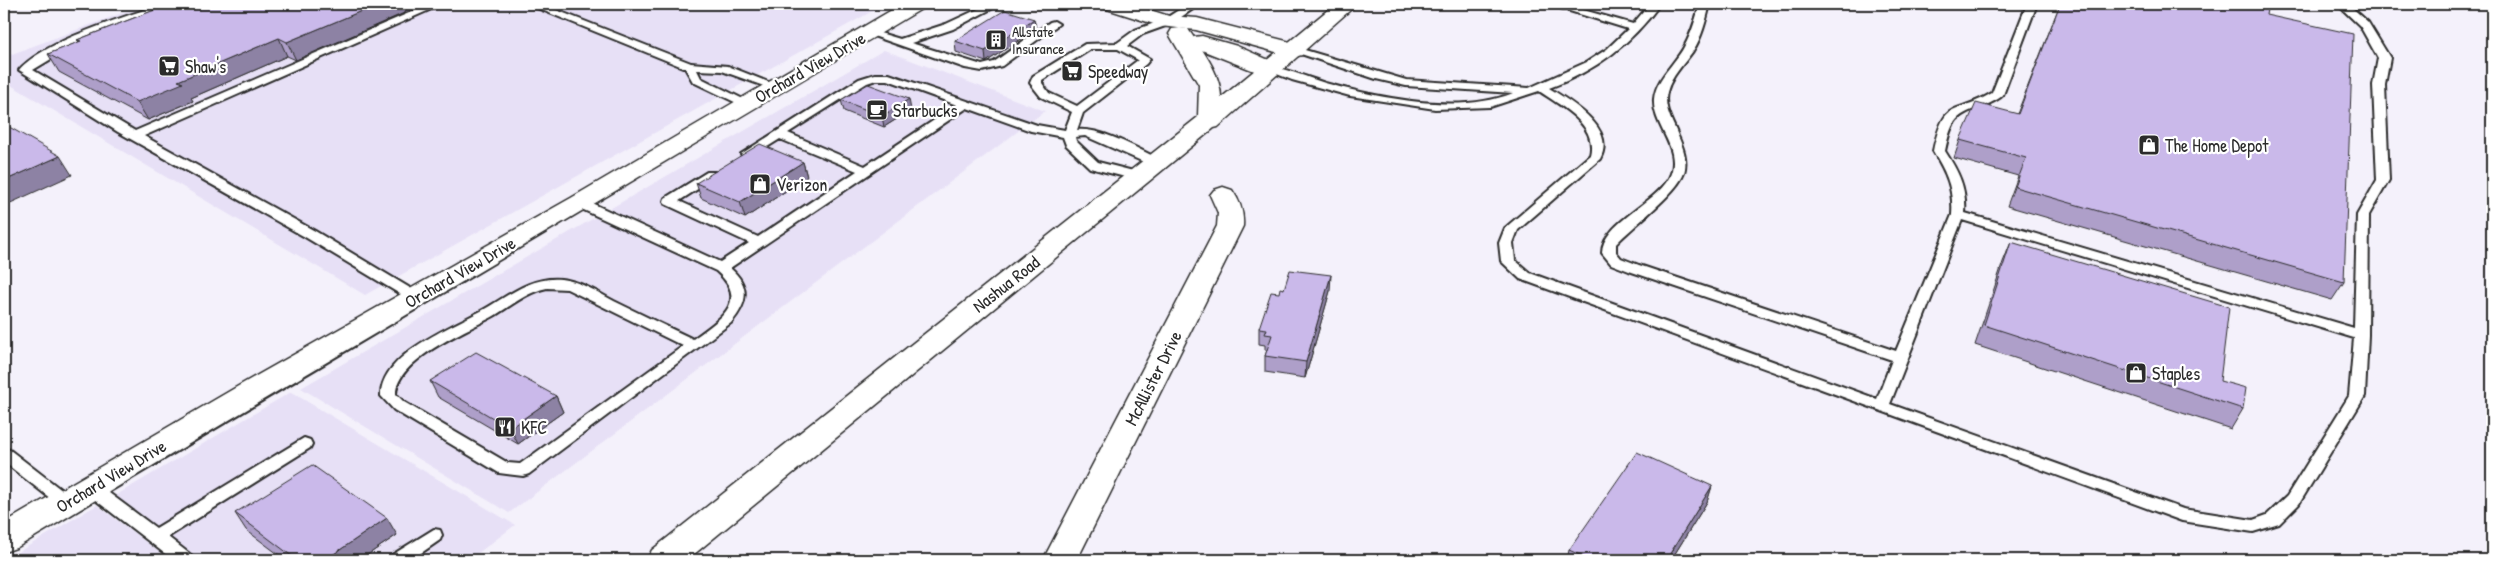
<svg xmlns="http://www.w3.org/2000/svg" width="2496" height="564" viewBox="0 0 2496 564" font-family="'Patrick Hand',sans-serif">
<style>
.built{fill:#e7e0f6}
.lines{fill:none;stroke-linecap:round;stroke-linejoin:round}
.lane-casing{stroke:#2b2b2b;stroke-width:4}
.street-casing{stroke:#2b2b2b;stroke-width:3}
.secondary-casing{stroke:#2b2b2b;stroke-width:3}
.primary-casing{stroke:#2b2b2b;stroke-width:3}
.lane{fill:#fff;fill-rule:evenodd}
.street{fill:#fff;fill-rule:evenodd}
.secondary{fill:#fff;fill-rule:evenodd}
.primary{fill:#fff;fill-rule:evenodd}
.wall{fill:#ae9fc9;stroke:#2b2b2b}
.shaded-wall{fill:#8d82a4;stroke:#2b2b2b}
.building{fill:#cab9ea;stroke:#2b2b2b}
.labels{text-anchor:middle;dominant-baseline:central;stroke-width:4.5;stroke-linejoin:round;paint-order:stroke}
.far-poi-label{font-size:15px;fill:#2b2b2b;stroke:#fff;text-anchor:start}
.poi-label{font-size:18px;fill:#2b2b2b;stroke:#fff;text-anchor:start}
.street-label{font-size:18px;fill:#2b2b2b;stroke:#fff}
</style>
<rect width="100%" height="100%" fill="#f4f1fb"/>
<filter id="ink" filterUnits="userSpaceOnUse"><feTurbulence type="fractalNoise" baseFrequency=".02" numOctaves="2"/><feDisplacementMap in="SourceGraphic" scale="10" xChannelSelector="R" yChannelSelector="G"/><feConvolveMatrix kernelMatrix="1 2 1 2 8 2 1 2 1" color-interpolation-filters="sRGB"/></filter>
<g filter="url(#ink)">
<g class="built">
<polygon points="146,4 885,4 365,295 4,81 4,57"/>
<polygon points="884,50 1045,111 509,513 301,388"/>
<polygon points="291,392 515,525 469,560 195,560 113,497"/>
<polygon points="97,505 170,560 5,560"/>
</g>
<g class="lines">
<g class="lane-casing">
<g id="lane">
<path d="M 161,4 L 175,4 L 81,41 L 33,70 L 135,131 L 430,4 L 443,4 L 144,136 L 315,231 L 420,294 L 422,297 L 420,300 L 410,300 L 305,237 L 118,132 L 19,70 C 44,41 125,17 161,4 Z"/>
<polygon points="527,4 541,4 691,63 728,66 781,87 775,90 722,71 697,70 701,78 753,104 751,106 743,106 693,82 685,68"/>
<polygon points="989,4 999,5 953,29 911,43 982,65 994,62 1050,22 1054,21 1059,24 1002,66 982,71 965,68 865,33 870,30 900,39 946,24"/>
<path d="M 1188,4 L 1200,4 L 1171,24 L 1143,34 L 1127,46 L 1150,59 L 1146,64 L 1083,113 L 1077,130 C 1102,127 1140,150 1163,161 L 1165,164 L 1163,167 L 1155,167 L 1085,136 L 1075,137 L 1076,141 L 1098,162 L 1145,174 L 1147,177 L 1145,180 L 1141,181 L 1090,168 L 1066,145 L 1063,137 L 1031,131 L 967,108 L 730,268 C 751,286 748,303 731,323 L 529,474 L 523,476 L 499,473 L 394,410 L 381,396 C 380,355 451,327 481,311 C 507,297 530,276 561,279 C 580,281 597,292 614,301 C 640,314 666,326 693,339 C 719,320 751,301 716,271 L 575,206 L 574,203 L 575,200 L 585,200 L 720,262 L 749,243 L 665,204 L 664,201 L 665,198 L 707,172 L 715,172 L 717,175 L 715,178 L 679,201 L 758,237 L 857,171 L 780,139 L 751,157 L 743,157 L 741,154 L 859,79 L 875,74 L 889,74 L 1037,125 L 1065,130 L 1072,112 L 1041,97 L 1030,83 L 1033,76 L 1085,44 L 1117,43 L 1135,30 L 1163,20 ZM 1091,49 L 1118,49 L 1138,60 L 1077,106 L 1049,93 L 1042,83 L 1042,80 ZM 876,80 L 888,80 L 957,105 L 865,166 L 788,133 L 867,83 ZM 547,288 L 567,289 L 683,346 L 520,464 L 508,463 L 404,402 L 396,394 C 396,359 467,331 494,316 C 511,306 527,292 547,288 Z"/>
<path d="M 1547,4 L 1562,4 L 1633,24 L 1650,4 L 1660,4 C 1631,44 1596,71 1549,88 C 1571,102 1617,128 1600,159 L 1518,230 L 1513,243 L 1515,260 L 1530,273 L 1877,399 L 1892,360 L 1629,271 L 1611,264 L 1602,253 C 1602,223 1655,204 1669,178 C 1684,149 1652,127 1654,99 C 1656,78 1675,64 1684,47 C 1692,33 1696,18 1700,4 L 1710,4 C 1706,20 1702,37 1693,51 C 1684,64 1671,76 1667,92 C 1663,108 1673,122 1678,136 C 1683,147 1688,160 1684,173 C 1677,193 1633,226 1616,244 L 1616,252 L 1621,258 L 1639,265 L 1896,351 L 1952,215 C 1954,189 1946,172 1933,151 C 1945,96 1954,116 1992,93 L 2027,4 L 2037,4 L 2003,95 C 1998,100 1992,102 1986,105 C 1955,115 1952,119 1945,151 C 1958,171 1967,188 1965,213 L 2354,328 L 2357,215 L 2377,180 L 2373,85 L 2378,58 L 2360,26 L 2337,4 L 2348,4 L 2368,22 L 2390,58 L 2385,85 L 2389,180 L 2369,215 L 2368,335 L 2365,396 L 2299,504 L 2279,524 L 2253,532 L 2182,521 L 1520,279 L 1501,261 L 1499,243 L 1505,228 L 1590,155 C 1598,125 1561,106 1539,91 L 1490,107 L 1435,109 L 1350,96 L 1292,80 L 1264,69 L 1270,66 C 1289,70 1307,77 1325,83 C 1379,98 1459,115 1513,93 L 1406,86 L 1376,79 L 1289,50 L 1290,48 L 1298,48 L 1406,80 L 1529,88 L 1587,62 L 1607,49 L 1628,29 ZM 1962,220 L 2354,338 L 2349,396 L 2287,496 L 2267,515 L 2253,520 L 2183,509 L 1890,404 Z"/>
<polygon points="304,438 310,440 312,444 310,448 168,537 191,555 193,560 173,560 85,492 83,488 85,484 91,482 97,484 156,528"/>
<polygon points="4,448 10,450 72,498 74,502 72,506 66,508 60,506 4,462"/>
<polygon points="434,529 440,530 442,535 440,540 411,560 390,560 392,555"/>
</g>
</g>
<g class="street-casing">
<path id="street" d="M 1223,187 L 1232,190 C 1240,201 1244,212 1243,226 L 1077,560 L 1043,560 L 1217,226 L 1218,213 L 1210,195 L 1214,190 Z"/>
</g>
<g class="secondary-casing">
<g id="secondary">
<path d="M 902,4 L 926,4 L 923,8 C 621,189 317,366 16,548 L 4,552 L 4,523 L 240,385 L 571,198 Z"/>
<polygon points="1101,4 1131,4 1169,16 1197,18 1302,45 1305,50 1302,55 1294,57 1196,30 1160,26 1104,8"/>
<polygon points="1202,36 1237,46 1278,64 1281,69 1278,74 1270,76 1262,74 1194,47 1191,42 1194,37"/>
</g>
</g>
<g class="primary-casing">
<path id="primary" d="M 1335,4 L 1357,4 L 1218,127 L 1214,128 L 687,560 L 647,560 L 652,550 L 1198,117 L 1199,85 L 1169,34 L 1172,29 L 1180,28 L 1188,29 C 1202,50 1221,73 1221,98 Z"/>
</g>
<use href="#lane" class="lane"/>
<use href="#street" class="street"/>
<use href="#secondary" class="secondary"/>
<use href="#primary" class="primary"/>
</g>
<g class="wall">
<polygon points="170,4 425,4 296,60 287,56 191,98 193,101 148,120 59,72 48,54 79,42 77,40"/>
<polygon points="2060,4 2266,15 2344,282 2332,300 2007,206 2018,176 1954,158 1960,140 2017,114"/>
<polygon points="1034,19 1036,29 986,62 956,52 955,41"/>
<polygon points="841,100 911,110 884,127 844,111"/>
<polygon points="803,162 807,177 745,218 701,198 696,183"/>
<polygon points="2011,242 2220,381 2243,409 2231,429 1975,345 2003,262"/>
<polygon points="1330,291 1305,378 1265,372 1265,356 1267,350 1265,350 1265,345 1259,344 1259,328 1279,293"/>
<polygon points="430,381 556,396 563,412 518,444 438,397"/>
<polygon points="1712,486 1707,502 1671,560 1567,560 1569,550"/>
<polygon points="235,513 397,535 360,560 286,560 246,530"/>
</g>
<g class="shaded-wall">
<polygon points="378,4 425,4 296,60 287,42"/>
<polygon points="1034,19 1036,29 986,62 985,51"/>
<polygon points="279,38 287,56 191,98 193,101 148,120 137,102 178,81"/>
<polygon points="909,99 911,110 884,127 882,116"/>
<polygon points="60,156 72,175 4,206 4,181"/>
<polygon points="803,162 807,177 745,218 740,202"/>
<polygon points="1331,275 1330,291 1305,378 1306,362"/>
<polygon points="556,396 563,412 518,444 510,428"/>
<polygon points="1712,486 1707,502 1671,560 1666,560"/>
<polygon points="387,518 397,535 360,560 325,560"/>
</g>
<g class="building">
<polygon points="170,4 378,4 287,42 279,38 178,81 183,83 137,102 48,54 81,41 77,40"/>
<polygon points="2060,4 2268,4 2266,15 2353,34 2344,282 2015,187 2026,158 1960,140 1976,103 2018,114"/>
<polygon points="1005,10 1034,19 985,51 955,41"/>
<polygon points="868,84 909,99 882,116 841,100"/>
<polygon points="4,124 60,156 4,181"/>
<polygon points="760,144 803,162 740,202 696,183"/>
<polygon points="2011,242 2229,307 2220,381 2246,388 2243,409 1984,325"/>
<polygon points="1290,270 1331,275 1306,362 1265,356 1272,335 1265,334 1267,329 1259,328 1271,292 1279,293 1280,288 1284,289"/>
<polygon points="476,352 556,396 510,428 430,381"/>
<polygon points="1637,452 1712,486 1666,560 1591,560 1569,550"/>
<polygon points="312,465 387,518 325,560 297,560 235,513"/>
</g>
</g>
<defs>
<g id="building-square" transform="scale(1.125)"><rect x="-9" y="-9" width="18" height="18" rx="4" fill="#2b2b2b" stroke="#fff"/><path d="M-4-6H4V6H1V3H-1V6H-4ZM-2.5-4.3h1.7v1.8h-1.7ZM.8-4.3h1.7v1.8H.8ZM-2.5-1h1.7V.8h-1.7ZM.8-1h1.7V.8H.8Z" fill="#fff"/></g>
<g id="supermarket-square" transform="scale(1.125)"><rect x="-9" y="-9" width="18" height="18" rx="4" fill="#2b2b2b" stroke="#fff"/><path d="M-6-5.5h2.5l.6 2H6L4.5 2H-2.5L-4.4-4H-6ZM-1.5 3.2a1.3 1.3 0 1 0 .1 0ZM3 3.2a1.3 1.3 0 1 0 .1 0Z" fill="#fff"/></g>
<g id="cafe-square" transform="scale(1.125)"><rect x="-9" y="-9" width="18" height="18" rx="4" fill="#2b2b2b" stroke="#fff"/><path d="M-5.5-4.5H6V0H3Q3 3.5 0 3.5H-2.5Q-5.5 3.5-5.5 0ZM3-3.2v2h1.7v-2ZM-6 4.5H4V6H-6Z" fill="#fff"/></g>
<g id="shop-square" transform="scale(1.125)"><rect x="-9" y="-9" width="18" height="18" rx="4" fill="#2b2b2b" stroke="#fff"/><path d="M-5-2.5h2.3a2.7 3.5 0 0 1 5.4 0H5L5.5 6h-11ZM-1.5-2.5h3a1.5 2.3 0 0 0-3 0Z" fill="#fff"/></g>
<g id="restaurant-square" transform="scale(1.125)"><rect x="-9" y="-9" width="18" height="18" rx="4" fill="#2b2b2b" stroke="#fff"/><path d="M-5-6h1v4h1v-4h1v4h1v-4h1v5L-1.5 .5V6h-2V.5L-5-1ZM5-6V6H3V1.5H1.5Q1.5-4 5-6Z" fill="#fff"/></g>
</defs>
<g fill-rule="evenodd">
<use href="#building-square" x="996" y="40"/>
<use href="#supermarket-square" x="169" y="66"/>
<use href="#supermarket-square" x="1072" y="71"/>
<use href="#cafe-square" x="877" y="110"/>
<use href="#shop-square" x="2149" y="145"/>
<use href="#shop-square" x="760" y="184"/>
<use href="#shop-square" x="2136" y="373"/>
<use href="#restaurant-square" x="505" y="427"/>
</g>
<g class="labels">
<g class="far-poi-label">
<text x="1012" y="31">Allstate<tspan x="1012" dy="17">Insurance</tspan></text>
</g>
<g class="poi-label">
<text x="185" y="66">Shaw's</text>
<text x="1088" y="71">Speedway</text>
<text x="893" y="110">Starbucks</text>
<text x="2165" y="145">The Home Depot</text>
<text x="776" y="184">Verizon</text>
<text x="2152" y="373">Staples</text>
<text x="521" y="427">KFC</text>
</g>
<g class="street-label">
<text transform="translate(810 67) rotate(-30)">Orchard View Drive</text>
<text transform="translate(460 272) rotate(-30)">Orchard View Drive</text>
<text transform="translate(1006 284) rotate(-38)">Nashua Road</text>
<text transform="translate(1153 378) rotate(-63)">McAllister Drive</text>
<text transform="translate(111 476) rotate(-31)">Orchard View Drive</text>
</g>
</g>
<rect width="2496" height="564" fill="none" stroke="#fff" stroke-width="20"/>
<rect x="10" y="10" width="2476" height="544" fill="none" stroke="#2b2b2b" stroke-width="2" filter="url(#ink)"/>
</svg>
